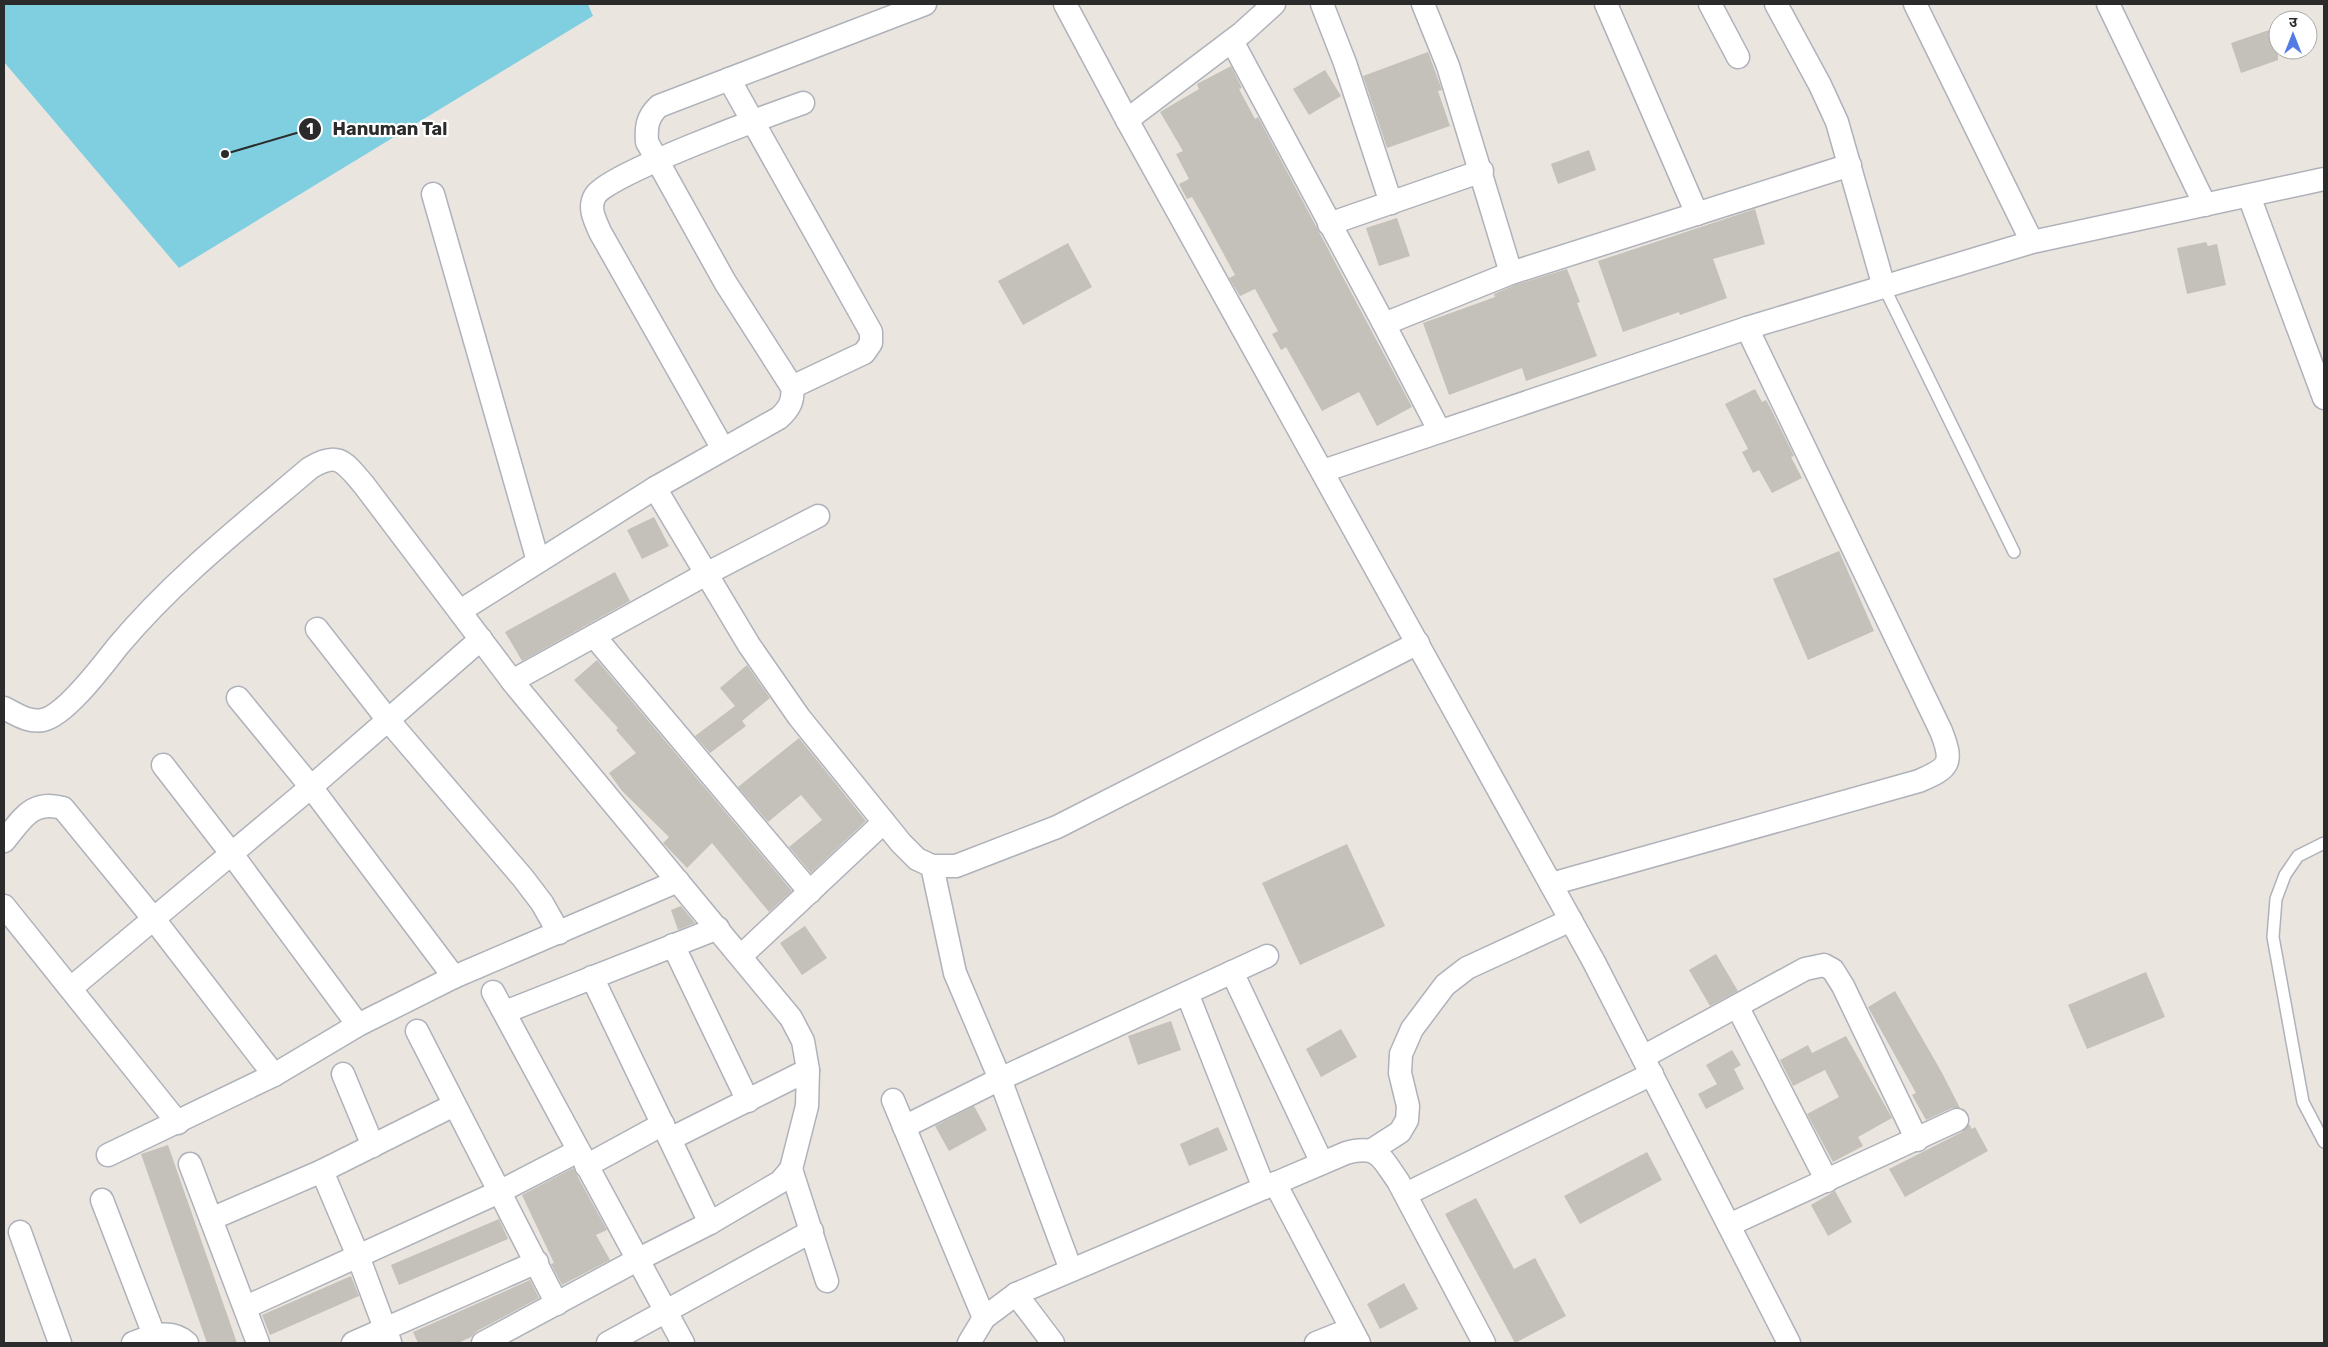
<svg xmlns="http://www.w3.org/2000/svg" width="2328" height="1347" viewBox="0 0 2328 1347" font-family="Rubik,'Noto Sans Devanagari',sans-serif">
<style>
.water{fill:#7fcfe0}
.building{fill:#c4c0ba}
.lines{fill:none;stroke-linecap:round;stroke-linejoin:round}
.lane-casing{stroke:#afb2ba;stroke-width:14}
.street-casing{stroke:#afb2ba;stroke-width:25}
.lane{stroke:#fff;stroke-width:11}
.street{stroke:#fff;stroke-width:22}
.leader{fill:none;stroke:#2b2b2b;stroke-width:2}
.callout-dot{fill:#2b2b2b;stroke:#fff;stroke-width:2}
.mark-label{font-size:15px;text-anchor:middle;font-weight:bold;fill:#fff}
.callout-label{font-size:18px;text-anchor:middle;font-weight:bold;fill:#2b2b2b;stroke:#fff;stroke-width:4.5;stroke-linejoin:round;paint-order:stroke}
</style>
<rect width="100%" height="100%" fill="#ebe5df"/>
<polygon class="water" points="4,4 588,4 593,16 179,268 4,62"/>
<g class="building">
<polygon points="2278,27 2278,60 2241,73 2231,43"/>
<polygon points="1428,52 1442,90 1438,91 1450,126 1387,148 1363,76"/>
<polygon points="1231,66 1242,88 1239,89 1255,119 1258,117 1412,407 1377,426 1359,392 1322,411 1286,347 1281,350 1272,334 1278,331 1255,289 1240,296 1229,278 1235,275 1203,216 1192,197 1187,199 1179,184 1189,179 1176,154 1183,151 1160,112 1199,89 1197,84"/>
<polygon points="1325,70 1341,96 1309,115 1293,89"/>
<polygon points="1589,150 1596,170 1558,184 1551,164"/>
<polygon points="1755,209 1765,244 1713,259 1727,298 1680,315 1679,312 1623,332 1598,261"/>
<polygon points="1397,218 1410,256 1379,266 1366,228"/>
<polygon points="2206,242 2208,246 2217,244 2226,285 2187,294 2177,248"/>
<polygon points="1068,243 1092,287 1023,325 998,281"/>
<polygon points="1567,269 1580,302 1577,303 1597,356 1526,381 1522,368 1449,395 1423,323 1495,297 1494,294 1515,285"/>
<polygon points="1755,389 1762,402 1766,400 1771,409 1794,456 1791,457 1802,478 1772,493 1759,470 1753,473 1742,452 1748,449 1725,404"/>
<polygon points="654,517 669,546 642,559 627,530"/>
<polygon points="1839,551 1874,631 1808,660 1773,579"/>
<polygon points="615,572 630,601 522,661 505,632"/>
<polygon points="597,660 792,891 769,912 712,843 687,868 663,843 669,837 622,791 609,773 636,753 616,730 618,728 574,680"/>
<polygon points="747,665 770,698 742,721 746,726 710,753 695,736 735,706 720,688"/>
<polygon points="799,738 866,821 811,873 789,847 822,820 801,795 768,822 738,787"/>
<polygon points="1347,844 1385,926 1300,965 1262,883"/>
<polygon points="681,906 695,923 678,930 671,910"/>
<polygon points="805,926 827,958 802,975 780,943"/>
<polygon points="1716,954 1738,991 1710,1006 1689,970"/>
<polygon points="2146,972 2165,1017 2087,1049 2068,1005"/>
<polygon points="1895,991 1941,1071 1960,1108 1952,1108 1926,1120 1912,1095 1916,1093 1868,1007"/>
<polygon points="1171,1021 1181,1050 1138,1065 1128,1036"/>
<polygon points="1341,1029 1357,1057 1321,1077 1306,1049"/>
<polygon points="1846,1036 1892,1118 1858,1137 1863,1146 1833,1162 1807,1114 1839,1097 1825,1070 1793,1086 1780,1060 1808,1045 1812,1053"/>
<polygon points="1732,1050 1741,1065 1734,1069 1744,1089 1706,1109 1698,1094 1717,1084 1706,1065"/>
<polygon points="974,1106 987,1130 949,1151 935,1126"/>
<polygon points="1969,1124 1972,1129 1975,1127 1988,1151 1905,1197 1889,1169 1962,1132"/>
<polygon points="1218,1127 1228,1150 1189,1166 1180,1144"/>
<polygon points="168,1145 237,1343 207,1343 141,1154"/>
<polygon points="1647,1152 1662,1180 1580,1224 1564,1196"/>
<polygon points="573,1168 607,1230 596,1235 610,1260 562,1285 551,1264 554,1263 522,1195"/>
<polygon points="1835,1191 1852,1222 1828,1236 1811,1205"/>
<polygon points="1476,1198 1514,1269 1535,1258 1566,1316 1515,1343 1445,1214"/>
<polygon points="499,1219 508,1239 399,1285 391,1265"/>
<polygon points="351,1276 359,1296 270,1335 262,1315"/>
<polygon points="530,1280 539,1298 477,1331 471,1337 458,1343 418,1343 413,1332"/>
<polygon points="1404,1283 1418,1309 1380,1329 1367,1304"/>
</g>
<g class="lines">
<g class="lane-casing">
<g id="lane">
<polyline points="1884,287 2014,552"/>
<polyline points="2324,843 2298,856 2285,875 2276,899 2273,937 2303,1102 2324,1142"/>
</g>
</g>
<g class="street-casing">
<g id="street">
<polyline points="1065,4 1127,120 1594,962 1789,1343"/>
<polyline points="1322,4 1345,63 1391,203"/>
<polyline points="1423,4 1448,66 1511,273"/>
<polyline points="1606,4 1697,214"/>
<polyline points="1710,4 1738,57"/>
<polyline points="1776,4 1820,85 1837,122 1884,287"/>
<polyline points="1915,4 2032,242"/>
<polyline points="2108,4 2205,205"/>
<polyline points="1232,41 1384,324 1439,430"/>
<polyline points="729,79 871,332 871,343 864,353 792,387"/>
<polyline points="1127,120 1242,33 1274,4"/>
<polyline points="433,194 538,561"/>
<polyline points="2249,196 2324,398"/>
<polyline points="1329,224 1482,171"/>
<polyline points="1384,324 1511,273 1850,165"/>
<path d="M 723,449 L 600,232 C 595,220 588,208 595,196 C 605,175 772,114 803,103"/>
<polyline points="1323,471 1747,328 2032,242 2324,179"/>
<polyline points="655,488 749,645 799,717 901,843 917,859 932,866 956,866 1057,827 1418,643"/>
<path d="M 460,611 L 655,488 L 779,418 C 789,409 794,401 792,387 L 725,282 L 647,142 C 646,127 647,117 659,106 L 925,4"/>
<polyline points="317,629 388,720 523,878 542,903 559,933"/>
<polyline points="594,636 810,892"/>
<polyline points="512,681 706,574 818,516"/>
<polyline points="238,698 311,787 454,977"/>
<path d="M 4,708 C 16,714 29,723 43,720 C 66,715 103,665 118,646 C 174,579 243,525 310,468 C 339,450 345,463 364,485 L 516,686 L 791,1018 L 803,1041 L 808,1070 L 807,1106 L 791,1169 L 780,1182 L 710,1223 L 637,1260 L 483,1343"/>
<polyline points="163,765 231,853 358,1025"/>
<path d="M 4,841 C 22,820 31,799 63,808 L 153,918 L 274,1075"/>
<polyline points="932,866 955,973 1000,1079 1071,1270"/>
<path d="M 1551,884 L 1919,781 C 1949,768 1954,764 1941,731 L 1747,328"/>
<polyline points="4,906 178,1123"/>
<polyline points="673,945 748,1101"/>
<polyline points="741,956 884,822"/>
<polyline points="1232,972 1322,1163"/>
<polyline points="592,977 710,1223"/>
<polyline points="71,988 311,787 481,639"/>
<polyline points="493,992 683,1343"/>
<polyline points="1187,993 1264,1188"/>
<polyline points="1737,1006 1827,1181"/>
<polyline points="505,1012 718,928"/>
<polyline points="417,1031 557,1304"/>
<polyline points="1643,1057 1805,969 1824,965 1833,970 1843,986 1917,1140"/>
<polyline points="343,1074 373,1146"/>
<polyline points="893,1100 984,1318"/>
<polyline points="904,1127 1000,1079 1267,956"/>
<polyline points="670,1139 808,1070"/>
<polyline points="1372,1150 1400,1132 1407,1120 1408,1106 1400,1073 1401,1054 1412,1029 1445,985 1467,968 1571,920"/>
<polyline points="108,1155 274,1075 358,1025 454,977 678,881"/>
<polyline points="190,1164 258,1343"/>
<polyline points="586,1166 663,1124"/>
<polyline points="791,1169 827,1281"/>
<polyline points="322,1171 358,1256 390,1342"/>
<polyline points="1275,1183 1359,1343"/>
<polyline points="1406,1194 1652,1074"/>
<polyline points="102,1200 154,1335"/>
<polyline points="211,1219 322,1171 454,1105"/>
<polyline points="1729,1225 1957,1120"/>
<polyline points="20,1232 60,1343"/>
<polyline points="1016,1294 1053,1343"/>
<polyline points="246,1307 499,1192 578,1151"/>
<path d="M 133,1343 C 151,1336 171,1328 187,1343"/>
<polyline points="353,1343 537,1262"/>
<polyline points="608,1343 812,1231"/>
<path d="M 969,1343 L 984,1318 L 1016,1294 L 1346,1153 C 1378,1144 1381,1157 1398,1181 L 1484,1343"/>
<polyline points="1316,1343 1351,1329"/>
</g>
</g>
<use href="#lane" class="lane"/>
<use href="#street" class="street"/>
</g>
<path class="leader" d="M225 154L310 129"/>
<g class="callout-dot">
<circle cx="225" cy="154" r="5"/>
<circle cx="310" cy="129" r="12"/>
</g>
<g class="mark-label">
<text x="310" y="134">1</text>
</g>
<g class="callout-label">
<text x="390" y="135">Hanuman Tal</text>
</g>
<rect width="2328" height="1347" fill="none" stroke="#2b2b2b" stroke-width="10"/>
<g transform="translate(2293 35)"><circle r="24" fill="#ffffff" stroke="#aaaaaa"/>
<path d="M0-4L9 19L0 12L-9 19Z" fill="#537be4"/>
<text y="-8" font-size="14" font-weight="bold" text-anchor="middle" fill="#2b2b2b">उ</text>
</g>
</svg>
